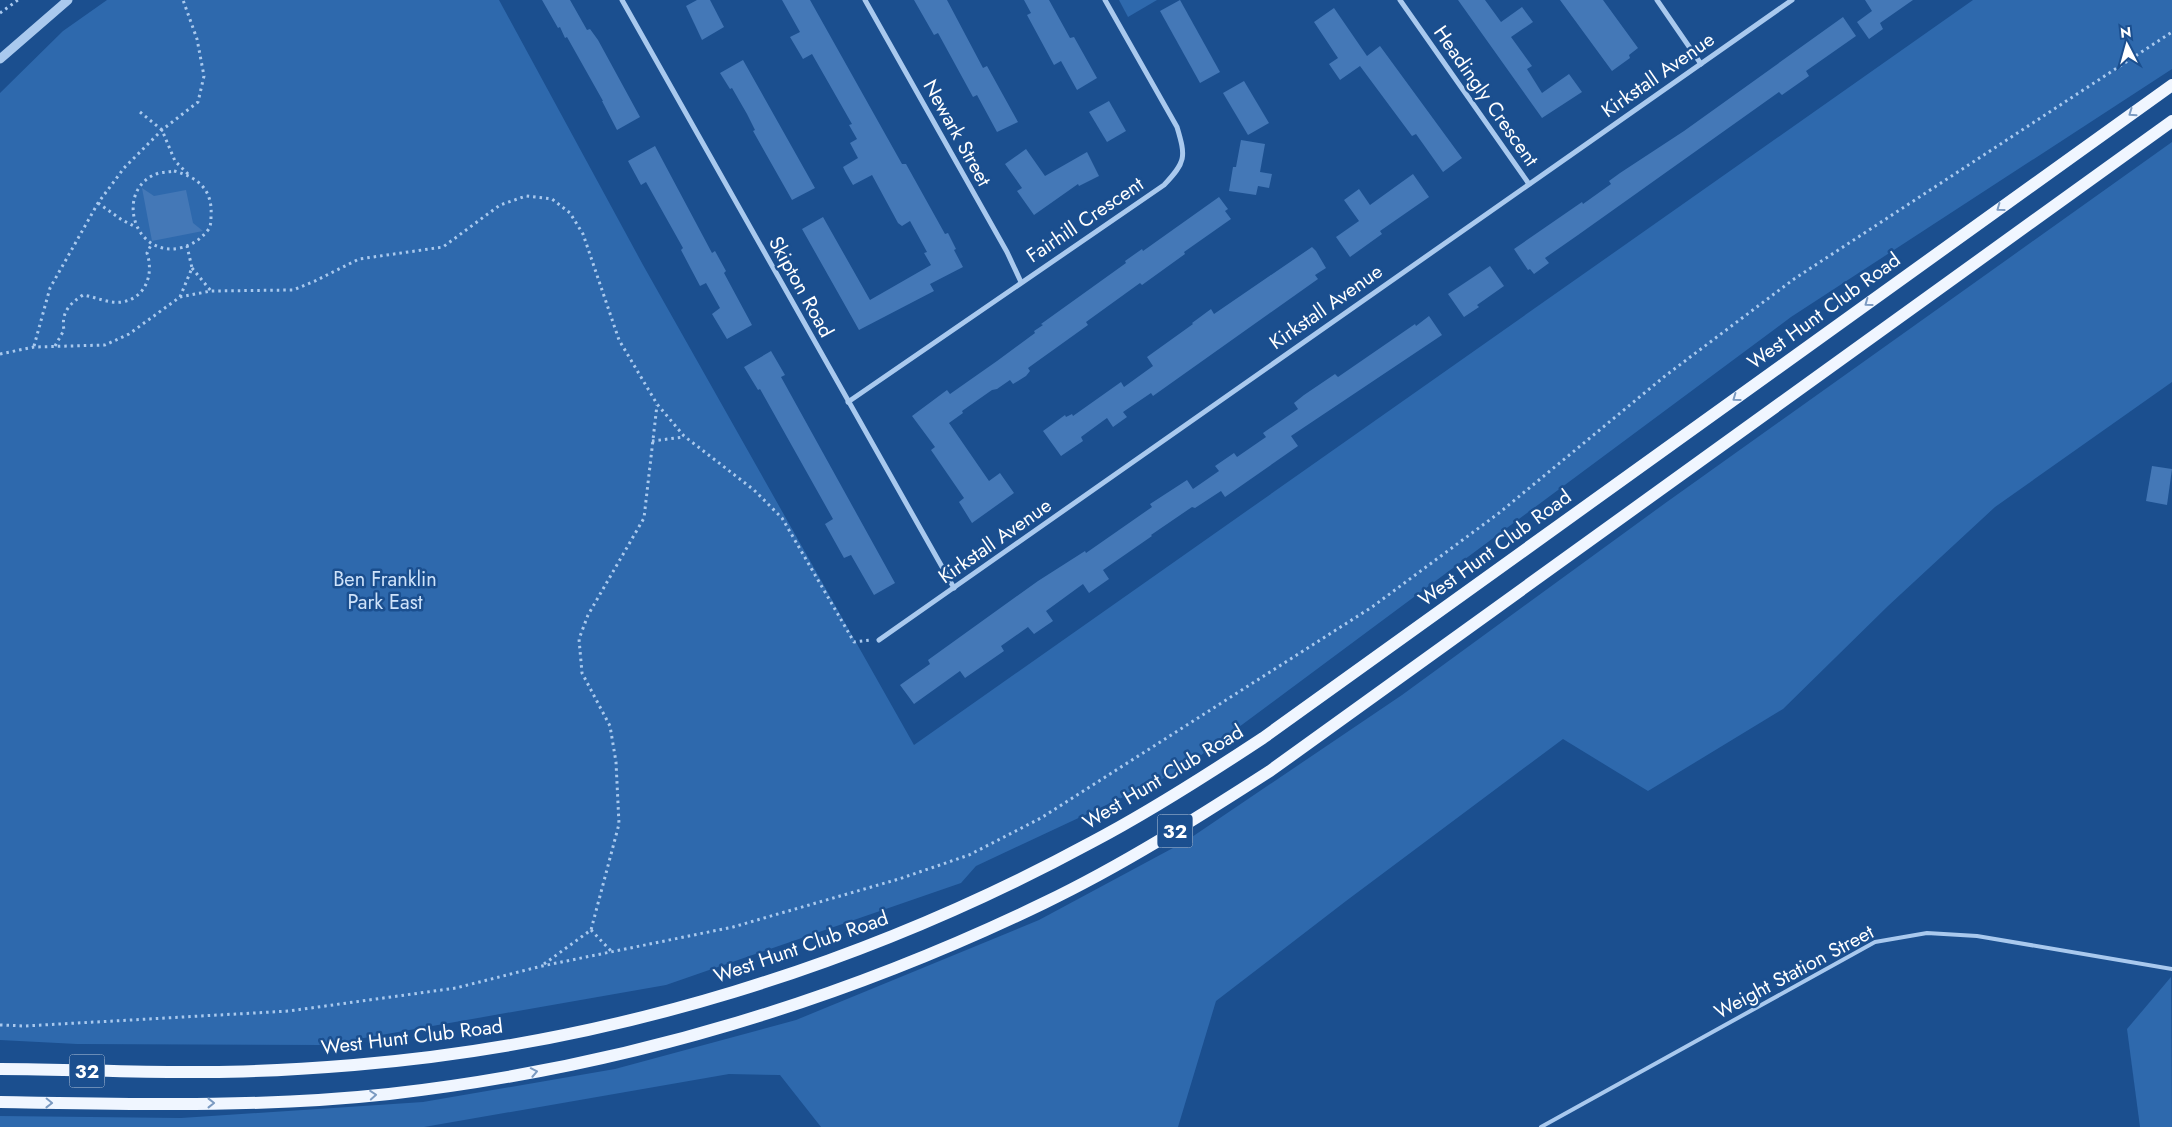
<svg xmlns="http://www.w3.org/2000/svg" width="2172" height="1127" viewBox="0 0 2172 1127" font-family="Jost,sans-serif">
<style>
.green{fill:#2e69ad}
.building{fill:#4478b7}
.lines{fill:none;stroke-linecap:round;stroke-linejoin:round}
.path{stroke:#a9c9ee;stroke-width:3;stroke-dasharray:2.5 4;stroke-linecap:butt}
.service{stroke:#a9c9ee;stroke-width:4}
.minor{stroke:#a9c9ee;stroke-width:5}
.tertiary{stroke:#a9c9ee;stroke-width:9}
.primary{stroke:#f0f6ff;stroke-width:12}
.oneway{stroke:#7b9ac1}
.labels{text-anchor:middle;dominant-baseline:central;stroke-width:5;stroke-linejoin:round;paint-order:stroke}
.shield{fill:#1b4f8f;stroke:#bbcadd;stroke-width:1}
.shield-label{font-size:19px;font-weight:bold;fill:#fff}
.street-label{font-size:20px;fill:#fff;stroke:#1b4f8f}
.park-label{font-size:20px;fill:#cfe3fa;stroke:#1b4f8f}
</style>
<rect width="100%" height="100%" fill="#1b4f8f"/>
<g class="green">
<polygon points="107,0 499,0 643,265 914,745 1973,0 2172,0 2172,69 1791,317 1181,770 976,866 961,883 666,985 324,1045 77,1044 0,1040 0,93 63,31"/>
<polygon points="1119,0 1157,0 1128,17"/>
<polygon points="2172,142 2172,382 1995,507 1888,606 1783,709 1648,791 1563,739 1346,901 1216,1001 1178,1127 821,1127 780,1075 729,1074 424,1127 0,1127 0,1116 181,1118 423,1102 615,1069 796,1020 1039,920 1186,841 1402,695 1664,504"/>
<polygon points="2171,977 2172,1127 2140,1127 2127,1029"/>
</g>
<g class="building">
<polygon points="542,0 570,0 587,30 590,29 598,40 640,117 617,130 602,101 603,101 567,37 565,38 560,27 558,28"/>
<polygon points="697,0 710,0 724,27 702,40 686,6"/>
<polygon points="782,0 810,0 902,164 906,164 945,234 948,233 956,249 954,250 963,267 930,284 934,291 859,330 802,229 823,217 870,300 931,265 924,253 927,252 910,221 902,226 898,223 872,175 853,185 846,173 843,167 858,158 850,143 857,139 849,125 852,124 812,54 803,59 790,37 800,32"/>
<polygon points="914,0 947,0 983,68 987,66 1018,122 997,132 977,95 973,97 938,33 934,35"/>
<polygon points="1024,0 1049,0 1070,38 1074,37 1097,78 1077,90 1061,61 1054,65 1027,15 1031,13"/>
<polygon points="1180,0 1220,72 1200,83 1160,11"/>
<polygon points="1458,0 1485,0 1501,22 1522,7 1533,22 1511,37 1532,66 1527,69 1542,93 1569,74 1582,92 1542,118"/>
<polygon points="1560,0 1603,0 1638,48 1629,55 1630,58 1612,71"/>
<polygon points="1865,0 1913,0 1880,23 1883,29 1869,39 1857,22 1872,11"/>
<polygon points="1334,8 1367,56 1380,46 1462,158 1443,172 1416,134 1412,136 1360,66 1340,80 1329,64 1338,58 1314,22"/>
<polygon points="1843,17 1856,36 1806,71 1809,76 1782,95 1779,92 1578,235 1545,258 1549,263 1534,274 1530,269 1528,270 1514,249 1582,202 1583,204 1611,184 1609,181 1620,173 1684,131"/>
<polygon points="743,60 815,188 792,200 753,131 755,130 747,114 732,88 730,89 720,73"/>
<polygon points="1244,81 1269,123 1248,135 1223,93"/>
<polygon points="1109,101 1126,131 1107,142 1089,112"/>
<polygon points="1241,140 1265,144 1260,172 1272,174 1269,188 1258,186 1256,195 1229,191 1233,167 1236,167"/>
<polygon points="655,146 712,253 715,251 726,271 724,273 752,325 727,339 712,314 720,308 706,283 700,286 681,250 683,248 646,182 641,185 628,161"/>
<polygon points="1026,149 1045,176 1087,152 1099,176 1079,186 1078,184 1034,215 1017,191 1022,188 1005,164"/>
<polygon points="1413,174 1429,197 1380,231 1382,234 1350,257 1336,237 1359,221 1344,200 1359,189 1370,205"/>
<polygon points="142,188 154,196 186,190 193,223 203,231 152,241"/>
<polygon points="1219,197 1228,209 1225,211 1231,219 1184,252 1185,254 1142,285 1140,283 1086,322 1088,325 1028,368 1030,371 1026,376 1013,384 1010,380 997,389 992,390 962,411 963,413 949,423 989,481 1000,473 1014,493 972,523 959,502 964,498 931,450 935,447 912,416 947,390 950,394 997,361 1035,333 1034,331 1043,325 1041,324 1126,263 1125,261 1142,249 1143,251"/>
<polygon points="1312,247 1316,251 1326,268 1315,275 1318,279 1153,396 1151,393 1123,412 1127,417 1113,427 1107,418 1081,437 1083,441 1061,456 1043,431 1065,415 1066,417 1072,414 1073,416 1121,382 1124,387 1153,366 1147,357 1193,324 1192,323 1211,309 1214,314"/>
<polygon points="1490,266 1504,286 1477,305 1479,307 1464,317 1448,294"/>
<polygon points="1429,316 1442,335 1291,436 1298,446 1225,497 1221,491 1195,508 1192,507 1151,535 1152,536 1103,570 1109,579 1089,593 1083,584 1046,611 1053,621 1034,634 1028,627 1001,646 1004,651 965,678 960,671 914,704 900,685 930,664 928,660 1038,581 1085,551 1086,553 1152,507 1150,504 1187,480 1193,489 1219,471 1215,466 1234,453 1237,457 1266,437 1263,433 1298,409 1294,403 1304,395 1335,374 1338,377 1415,324 1416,326"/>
<polygon points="771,351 785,375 781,377 895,583 874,595 851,555 844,558 825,524 833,519 760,389 758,390 744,367"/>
<polygon points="2152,466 2172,469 2167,505 2146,501"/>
</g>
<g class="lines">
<g class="path">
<polyline points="0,13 18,0"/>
<polyline points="140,112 162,130 175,161 189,175"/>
<path d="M 174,171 C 197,177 213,189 211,216 C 211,221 211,226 208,230 C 200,240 192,245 180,248 C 132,258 114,187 159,173 C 164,172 169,172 174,171 Z"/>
<polyline points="98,203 122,220 136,227"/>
<polyline points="192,268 211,291"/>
<polyline points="180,297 192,268 187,246"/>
<polyline points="34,346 50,288 98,203 124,168 162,130 198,102 204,76 197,39 183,0"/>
<path d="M 55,346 L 64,330 C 61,313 69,304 83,295 C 96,297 109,304 122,302 C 146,298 154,274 147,253 L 152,243"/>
<polyline points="0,354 34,347 105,345 129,334 180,297 211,291 293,290 315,281 359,259 443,247 500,205 526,196 552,199 570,213 583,234 619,340 657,404 684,436 754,490 782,518 854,642 870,640"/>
<polyline points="652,441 684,437"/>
<polyline points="591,930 611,951"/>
<polyline points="544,964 591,930 619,824 616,762 610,726 582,673 579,639 588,615 644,518 657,405"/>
<polyline points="0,1025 25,1026 289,1011 456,988 542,966 733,927 899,879 969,855 1041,818 1372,607 1499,513 1665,376 1794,279 2172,32"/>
</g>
<polyline class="service" points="1541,1127 1875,942 1927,933 1977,936 2172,969"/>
<g class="minor">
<polyline points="622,0 954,588"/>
<polyline points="865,0 1007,252 1021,282"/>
<polyline points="1400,0 1529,184"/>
<polyline points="1657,0 1701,64"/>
<path d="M 848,402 L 1164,185 C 1186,162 1186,157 1177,127 L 1105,0"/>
<polyline points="879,640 1792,0"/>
</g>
<polyline class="tertiary" points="0,59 68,0"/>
<g class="primary">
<path d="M 0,1069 C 69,1069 138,1073 207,1072 C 256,1072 305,1069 354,1065 C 611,1044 865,965 1092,842 C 1151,811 1207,775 1263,738 L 2172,85"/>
<path d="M 0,1102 C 129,1104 261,1108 389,1094 C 618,1068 837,1003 1044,903 C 1123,865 1197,818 1270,771 L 2172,121"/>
</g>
</g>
<defs><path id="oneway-chevron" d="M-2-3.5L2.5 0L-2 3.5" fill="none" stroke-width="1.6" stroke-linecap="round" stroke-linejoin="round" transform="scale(1.25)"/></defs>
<g class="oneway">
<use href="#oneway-chevron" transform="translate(2132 113) rotate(145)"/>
<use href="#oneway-chevron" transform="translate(2000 208) rotate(144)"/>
<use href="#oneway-chevron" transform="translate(1868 303) rotate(144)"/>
<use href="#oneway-chevron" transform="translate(1736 398) rotate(144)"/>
<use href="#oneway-chevron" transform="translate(534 1072) rotate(-11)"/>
<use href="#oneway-chevron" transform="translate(373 1095) rotate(-4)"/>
<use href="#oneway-chevron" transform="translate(49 1103) rotate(1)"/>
<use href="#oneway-chevron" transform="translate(211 1103)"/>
</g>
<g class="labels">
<g class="shield">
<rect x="1157.5" y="814.5" width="35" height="33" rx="4"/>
<rect x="69.5" y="1054.5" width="35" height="33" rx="4"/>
</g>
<g class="shield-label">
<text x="1175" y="831">32</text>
<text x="87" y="1071">32</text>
</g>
<g class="street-label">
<text transform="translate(1658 75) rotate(-35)">Kirkstall Avenue</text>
<text transform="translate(1486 96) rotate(55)">Headingly Crescent</text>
<text transform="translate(957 133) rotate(61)">Newark Street</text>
<text transform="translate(1085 220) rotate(-34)">Fairhill Crescent</text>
<text transform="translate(801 287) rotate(61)">Skipton Road</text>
<text transform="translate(1326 307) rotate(-35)">Kirkstall Avenue</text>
<text transform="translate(1824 311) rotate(-36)">West Hunt Club Road</text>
<text transform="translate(995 541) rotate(-35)">Kirkstall Avenue</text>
<text transform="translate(1495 548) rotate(-36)">West Hunt Club Road</text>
<text transform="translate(1163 777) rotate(-31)">West Hunt Club Road</text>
<text transform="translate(801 947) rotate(-19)">West Hunt Club Road</text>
<text transform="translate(1794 972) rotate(-28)">Weight Station Street</text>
<text transform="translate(412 1037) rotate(-7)">West Hunt Club Road</text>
</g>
<g class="park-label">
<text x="385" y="579">Ben Franklin<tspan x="385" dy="23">Park East</tspan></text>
</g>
</g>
<g transform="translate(2127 45) rotate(354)" stroke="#1b4f8f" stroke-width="4" paint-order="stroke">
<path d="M0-4L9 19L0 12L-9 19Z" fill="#ffffff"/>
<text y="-8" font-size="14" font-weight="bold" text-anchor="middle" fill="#ffffff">N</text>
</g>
</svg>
